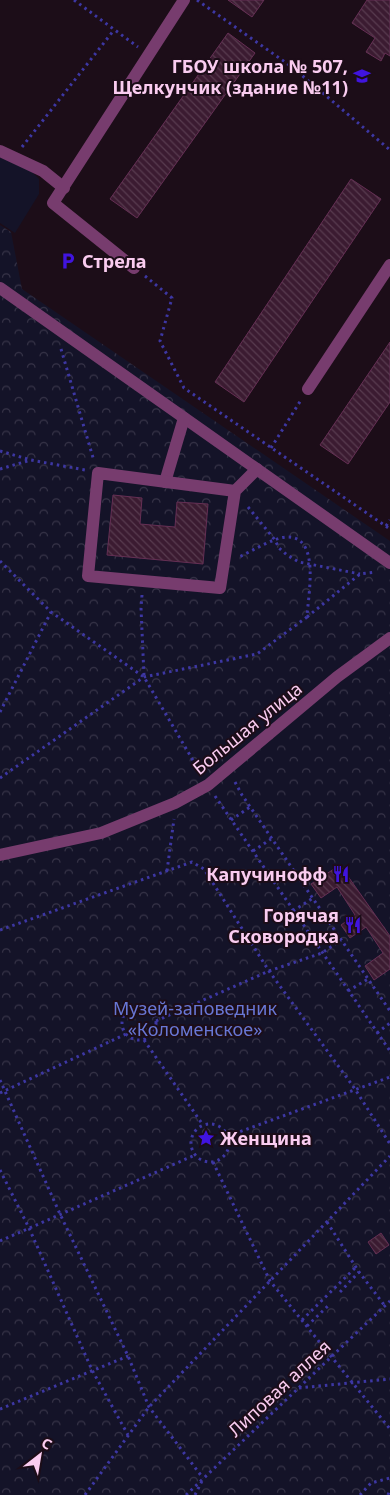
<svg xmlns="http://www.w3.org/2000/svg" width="390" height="1495" viewBox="0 0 390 1495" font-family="'Noto Sans',sans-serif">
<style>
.grass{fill:#141328}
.park{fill:url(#park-crowns)}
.building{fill:url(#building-back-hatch);stroke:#652f54}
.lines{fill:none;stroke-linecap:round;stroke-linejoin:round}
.path{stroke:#3d37a3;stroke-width:3;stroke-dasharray:2.5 4;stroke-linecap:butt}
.minor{stroke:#773c6e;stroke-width:12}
.labels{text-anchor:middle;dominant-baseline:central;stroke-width:4;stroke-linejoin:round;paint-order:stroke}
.poi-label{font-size:18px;font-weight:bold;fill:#faccf0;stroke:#1c0d18;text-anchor:end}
.street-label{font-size:18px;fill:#faccf0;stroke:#1c0d18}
.park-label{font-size:18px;fill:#6877d5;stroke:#1c0d18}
</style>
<defs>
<pattern id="park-crowns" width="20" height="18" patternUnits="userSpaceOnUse" patternTransform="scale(1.25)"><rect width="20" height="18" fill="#141328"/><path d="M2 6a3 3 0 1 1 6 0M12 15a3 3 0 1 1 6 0" fill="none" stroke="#373448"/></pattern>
<pattern id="building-back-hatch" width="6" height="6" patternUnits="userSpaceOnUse" patternTransform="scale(1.25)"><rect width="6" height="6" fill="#3b1b31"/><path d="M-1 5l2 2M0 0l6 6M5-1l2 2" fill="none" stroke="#583b4f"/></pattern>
</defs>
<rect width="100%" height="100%" fill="#1c0d18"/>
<polygon class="grass" points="0,157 29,169 39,179 39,194 15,233 0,223"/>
<polygon class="park" points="0,225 11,232 22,289 390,541 390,1495 0,1495"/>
<g class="building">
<polygon points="228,0 264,0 252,17"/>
<polygon points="367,0 390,0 390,56 385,53 381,61 366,52 375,38 352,23"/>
<polygon points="228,33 255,53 137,218 110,199"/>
<polygon points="351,179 381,199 244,402 215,382"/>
<polygon points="390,342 390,402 348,464 320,445"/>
<polygon points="113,495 142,498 140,524 175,527 177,502 208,504 203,564 107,555"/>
<polygon points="340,865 390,936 390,969 374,980 365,966 383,953 366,927 350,938 341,925 355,915 337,887 321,898 311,884"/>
<polygon points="381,1233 389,1245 376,1254 368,1242"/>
</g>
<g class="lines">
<g class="path">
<polyline points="74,0 138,47"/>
<polyline points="197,0 292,67 390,150"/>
<polyline points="22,147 114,30"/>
<polyline points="145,276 172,298 160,341 184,388 390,529"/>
<polyline points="61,349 94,461"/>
<polyline points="271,448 301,400"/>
<polyline points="0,451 31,460"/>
<polyline points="0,469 31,460 85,470"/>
<polyline points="248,507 275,540 279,548 287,555 299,562 360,574"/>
<polyline points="386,526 390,520"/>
<polyline points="0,561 51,612 144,677 201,774"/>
<polyline points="142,595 141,608 144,676"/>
<polyline points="307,617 360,574 376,572"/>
<polyline points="0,712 51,612"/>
<path d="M 0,778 L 144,677 L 257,654 L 307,617 C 308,595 321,535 286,537 C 273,538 252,551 239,557"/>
<polyline points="235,782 242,795 390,1011"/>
<polyline points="215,796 390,1051"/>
<polyline points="231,820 250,807"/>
<polyline points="253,851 271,839"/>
<polyline points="167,871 174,819"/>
<polyline points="293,911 313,898"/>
<polyline points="0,930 192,862 204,869 269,971 355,1089 390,1144"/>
<polyline points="348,991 368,979"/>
<circle cx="139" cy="1023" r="17"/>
<polyline points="156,1021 269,971 322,953 341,940"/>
<polyline points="377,1033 390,1023"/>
<polyline points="144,1040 203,1125"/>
<polyline points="0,1080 60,1214 128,1356 149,1407 203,1478"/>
<polyline points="0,1093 126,1034"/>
<circle cx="210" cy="1143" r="19"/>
<polyline points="228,1136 390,1077"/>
<polyline points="213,1162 270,1281 390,1429"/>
<polyline points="0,1170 29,1228 92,1370 128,1435"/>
<polyline points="327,1222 359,1272 385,1306"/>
<polyline points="0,1241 195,1155"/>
<polyline points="340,1292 359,1272"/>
<polyline points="302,1320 356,1267"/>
<polyline points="307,1326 330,1304"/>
<polyline points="299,1388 390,1379"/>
<polyline points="0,1409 128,1356"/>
<polyline points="85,1495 149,1407 390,1156"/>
<polyline points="186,1495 390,1301"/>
<polyline points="195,1495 202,1481"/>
<polyline points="360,1495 371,1483 390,1478"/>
<polyline points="388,1495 390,1489"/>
</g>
<g class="minor">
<polyline points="0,151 43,171 64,188"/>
<polyline points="134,268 53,203 184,0"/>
<polyline points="0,288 390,563"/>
<polyline points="308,389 390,265"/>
<polyline points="165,482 184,418"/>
<polyline points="235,491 220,588 88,576 98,473 235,491 257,469"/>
<polyline points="0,855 101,833 175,803 208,785 337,677 390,638"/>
</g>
</g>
<defs>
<g id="school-bare" transform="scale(1.35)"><path d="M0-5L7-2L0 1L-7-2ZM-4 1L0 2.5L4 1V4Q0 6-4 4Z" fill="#4014df" stroke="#1c0d18" stroke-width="2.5" paint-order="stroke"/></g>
<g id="parking-bare" transform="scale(1.35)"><path d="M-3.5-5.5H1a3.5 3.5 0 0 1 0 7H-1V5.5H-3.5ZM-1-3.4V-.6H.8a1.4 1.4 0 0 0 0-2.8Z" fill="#4014df" stroke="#1c0d18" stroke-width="2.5" paint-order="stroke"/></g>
<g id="restaurant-bare" transform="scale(1.35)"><path d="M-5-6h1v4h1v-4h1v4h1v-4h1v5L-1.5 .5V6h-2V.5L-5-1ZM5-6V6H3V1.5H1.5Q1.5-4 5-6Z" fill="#4014df" stroke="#1c0d18" stroke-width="2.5" paint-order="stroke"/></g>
<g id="sight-bare" transform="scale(1.35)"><path d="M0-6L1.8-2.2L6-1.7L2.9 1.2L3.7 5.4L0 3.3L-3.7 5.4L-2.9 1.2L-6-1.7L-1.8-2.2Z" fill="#4014df" stroke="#1c0d18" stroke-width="2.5" paint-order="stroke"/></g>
</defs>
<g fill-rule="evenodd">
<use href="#school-bare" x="362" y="76"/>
<use href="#parking-bare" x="68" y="261"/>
<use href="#restaurant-bare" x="341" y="874"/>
<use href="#restaurant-bare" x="353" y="925"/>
<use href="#sight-bare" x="206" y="1138"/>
</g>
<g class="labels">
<g class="poi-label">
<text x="348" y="66">ГБОУ школа № 507,<tspan x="348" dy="21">Щелкунчик (здание №11)</tspan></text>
<text x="82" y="261" text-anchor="start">Стрела</text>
<text x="327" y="874">Капучинофф</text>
<text x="339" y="915">Горячая<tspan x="339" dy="21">Сковородка</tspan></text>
<text x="220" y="1138" text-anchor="start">Женщина</text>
</g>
<g class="street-label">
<text transform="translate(247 728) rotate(-39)">Большая улица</text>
<text transform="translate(279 1388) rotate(-43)">Липовая аллея</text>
</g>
<g class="park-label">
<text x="195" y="1008">Музей-заповедник<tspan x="195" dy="21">«Коломенское»</tspan></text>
</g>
</g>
<g transform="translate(40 1455) rotate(31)" stroke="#1c0d18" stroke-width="4" paint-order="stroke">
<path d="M0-4L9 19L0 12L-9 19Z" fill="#faccf0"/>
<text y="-8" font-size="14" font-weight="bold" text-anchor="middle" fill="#faccf0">С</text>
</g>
</svg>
